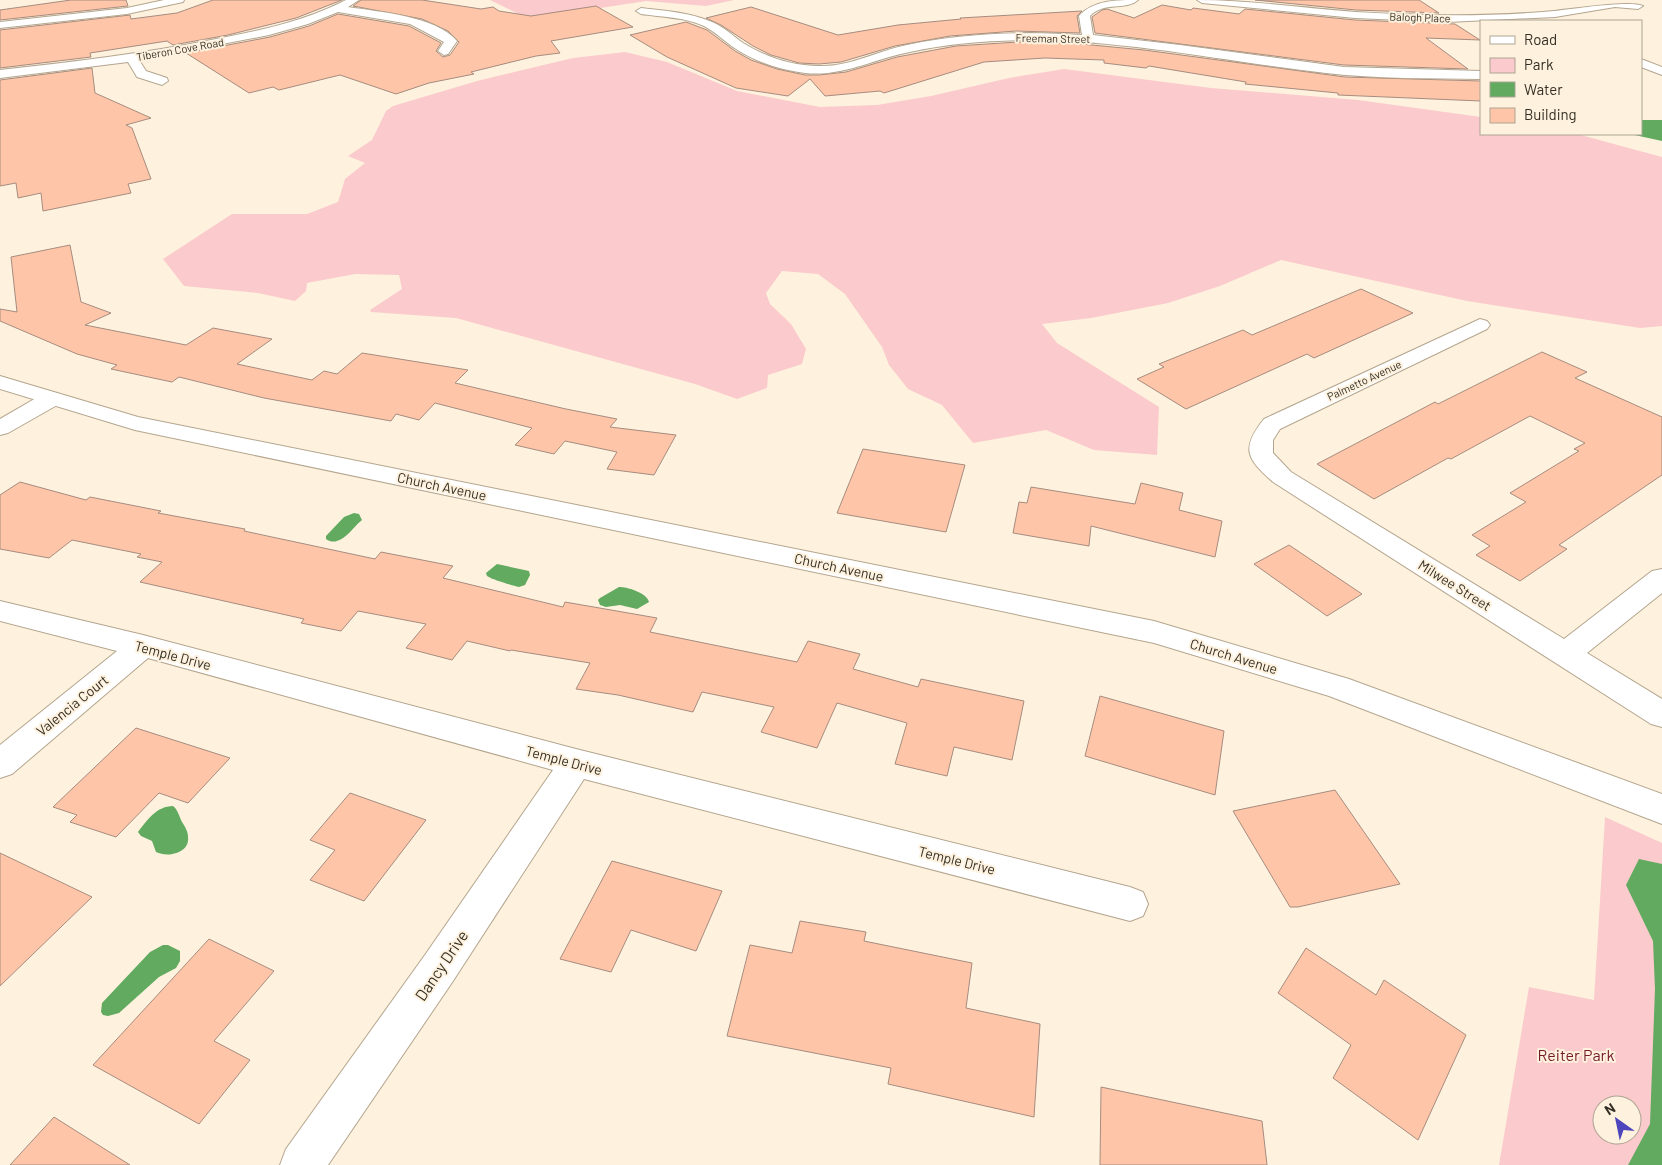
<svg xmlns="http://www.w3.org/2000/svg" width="1662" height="1165" viewBox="0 0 1662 1165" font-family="Barlow,sans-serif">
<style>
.green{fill:#fbcacc;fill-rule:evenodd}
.water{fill:#61aa60}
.building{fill:#ffc5a8;stroke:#a68c7f}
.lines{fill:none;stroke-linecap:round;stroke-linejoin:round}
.street-casing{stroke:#b4a58e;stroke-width:2}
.secondary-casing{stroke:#b4a58e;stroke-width:2}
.street{fill:#fff;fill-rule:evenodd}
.secondary{fill:#fff;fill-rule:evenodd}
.labels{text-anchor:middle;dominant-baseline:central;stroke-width:4;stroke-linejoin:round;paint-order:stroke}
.far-street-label{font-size:11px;fill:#342f25;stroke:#fef2de}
.street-label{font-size:14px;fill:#342f25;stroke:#fef2de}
.near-street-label{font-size:16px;fill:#342f25;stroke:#fef2de}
.near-park-label{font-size:16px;fill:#76192a;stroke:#fef2de}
</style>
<rect width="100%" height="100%" fill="#fef2de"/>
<g class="green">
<polygon points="490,0 734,0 706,6 646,1 529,19"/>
<polygon points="625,52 667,62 737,91 820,107 877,105 931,96 1009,78 1064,69 1211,88 1358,100 1481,117 1481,134 1577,134 1662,157 1662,326 1640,328 1467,301 1281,260 1220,286 1168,303 1091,318 1042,324 1057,343 1159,407 1157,455 1094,450 1046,430 973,443 942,405 908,389 889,365 882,347 845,294 818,274 782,271 766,293 770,304 791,324 806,349 802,364 768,375 767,388 737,399 695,384 456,318 371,312 370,310 402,289 399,275 355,274 307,283 306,291 295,301 258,293 184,286 163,259 232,214 307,214 338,202 345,179 365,163 348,156 372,140 386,111 393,106 477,81 573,58"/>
<path d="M 1605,817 L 1662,843 L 1662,1165 L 1499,1165 L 1529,987 L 1594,1000 ZM 1602,1105 L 1632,1105 L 1632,1135 L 1602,1135 Z"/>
</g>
<g class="water">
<polygon points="1641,120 1662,120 1662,141 1630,134 1641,134"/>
<path d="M 354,513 L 359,514 L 362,520 C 353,527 340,549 326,539 L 326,536 L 344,517 Z"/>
<path d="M 497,564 L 529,571 L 530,575 L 525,585 L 519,587 C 511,585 493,580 487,576 L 486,573 Z"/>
<path d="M 619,587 C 628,587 647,593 649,602 L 637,609 L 620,605 L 606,607 L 600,605 L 598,600 L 600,598 Z"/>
<path d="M 173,806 C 178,810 179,816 182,822 C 185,827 188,831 188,837 C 190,853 168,858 156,852 L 152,841 L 141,836 L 138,832 C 147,820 157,806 173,806 Z"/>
<polygon points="1639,859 1662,864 1662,1165 1628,1165 1650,1124 1655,989 1653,941 1626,885"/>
<polygon points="163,945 168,945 180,951 180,961 176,968 159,977 119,1013 108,1016 103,1015 101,1012 102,1003 150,952"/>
</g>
<g class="building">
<polygon points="71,0 126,0 128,6 0,20 0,10"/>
<polygon points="213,0 342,0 296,18 228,35 173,45 167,41 90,53 91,57 0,68 0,30 130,15 131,19 177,13"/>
<polygon points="361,0 422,0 481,9 493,7 499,11 531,16 596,6 633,27 551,41 560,53 536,56 471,72 474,74 429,83 396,94 340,75 279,90 273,87 249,93 186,53 270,37 309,26 338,14 409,26 441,43 436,51 443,57 450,55 459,42 448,31 422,19 353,6"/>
<polygon points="1255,0 1419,0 1439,13 1356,10"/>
<polygon points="1162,5 1191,10 1193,8 1239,14 1245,9 1355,20 1455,24 1480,40 1426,38 1468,69 1344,65 1095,33 1092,17 1102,10 1107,9 1134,18"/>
<polygon points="751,7 838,35 898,25 961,19 960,18 1082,11 1077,16 1080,33 1016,31 950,36 895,46 841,62 819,64 799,63 771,55 753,46 721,25 706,18"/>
<polygon points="686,22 707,30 735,51 751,60 777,69 805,75 819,75 846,72 897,57 956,46 1018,42 1071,43 1144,50 1345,77 1481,81 1481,101 1338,95 1338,93 1245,84 1246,82 1149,66 1146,68 1104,63 1104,60 1045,58 984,62 884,93 880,91 825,96 810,79 788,96 736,88 667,57 630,35"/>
<polygon points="92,68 95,93 151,118 126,125 132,128 151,179 128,184 131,193 43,211 41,193 18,198 16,183 0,186 0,80"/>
<polygon points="70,245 81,302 111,313 85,325 186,345 213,328 272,339 237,364 312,380 324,371 337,374 362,353 468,370 455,383 566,409 617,419 610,427 676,435 654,475 607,469 617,452 565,441 554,454 515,445 532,428 435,403 419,420 396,414 391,421 264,398 179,377 172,382 111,369 117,365 77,354 0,321 0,309 17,312 11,257"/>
<polygon points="1361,289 1413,313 1314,358 1307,354 1186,409 1137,379 1164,367 1159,364 1243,330 1252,335"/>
<polygon points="1542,352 1587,372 1575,378 1662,417 1662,475 1559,545 1567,549 1520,581 1476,555 1490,546 1472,535 1526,502 1510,493 1579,451 1574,449 1585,443 1530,416 1451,459 1448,458 1374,499 1317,464 1435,402 1438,404"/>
<polygon points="863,449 965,465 946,532 837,513"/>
<polygon points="20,482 86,500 90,497 161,511 158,513 245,529 244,531 375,559 381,552 453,566 443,578 563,607 565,602 657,618 650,632 797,662 808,641 860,654 853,669 918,687 921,679 1024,701 1012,760 954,747 947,776 895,764 907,723 837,703 817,748 761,732 774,707 702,692 693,712 618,695 576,689 590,663 511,650 510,651 467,641 452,660 406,648 426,624 358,611 341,631 301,623 304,619 140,582 162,562 137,557 141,554 72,540 49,558 0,549 0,495"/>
<polygon points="1141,483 1183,493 1179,510 1222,521 1215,557 1091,526 1089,546 1013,533 1019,502 1027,503 1031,487 1135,504"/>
<polygon points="1289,545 1362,594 1327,616 1254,564"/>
<polygon points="1100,696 1224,731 1215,795 1085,756"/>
<polygon points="136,728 230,758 188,803 159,793 116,837 70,822 77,815 53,807"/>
<polygon points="1335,790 1400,884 1298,907 1290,907 1233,811"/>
<polygon points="350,793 426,820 364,901 310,880 335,850 310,840"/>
<polygon points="0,853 92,897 0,986"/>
<polygon points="612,861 722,891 696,951 631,930 611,972 560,959"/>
<polygon points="800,921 866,932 864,941 972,963 966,1008 1040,1024 1034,1117 888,1084 891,1068 727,1036 750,945 792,953"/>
<polygon points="209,939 274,971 214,1041 250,1060 199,1124 93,1065"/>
<polygon points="1306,948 1376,995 1384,980 1466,1035 1418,1140 1333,1078 1351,1045 1278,993"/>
<polygon points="1101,1087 1262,1121 1267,1165 1100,1165"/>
<polygon points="54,1117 130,1165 10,1165"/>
</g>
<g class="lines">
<g class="street-casing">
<g id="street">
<polygon points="164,0 184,0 183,2 127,14 0,28 0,22 127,8"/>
<path d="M 346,0 L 359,0 L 348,7 C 379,12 436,16 457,41 L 448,54 L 444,55 L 438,51 L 444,42 L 410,24 L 338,12 L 308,24 L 269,35 L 139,60 L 146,71 L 167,78 L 168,81 L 162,85 L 137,77 L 128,62 L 0,78 L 0,70 C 71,62 141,54 211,40 C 258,31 303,22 346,0 Z"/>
<path d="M 1138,0 C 1126,11 1104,1 1090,16 L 1093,35 L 1180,45 L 1344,67 L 1481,71 L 1481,79 C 1429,78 1377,79 1326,73 C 1228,62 1133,41 1034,40 C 992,40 950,43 910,52 C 873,59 843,77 805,73 C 781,70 756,62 736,49 C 725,42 716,32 704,26 C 684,17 662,17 641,14 L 636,11 L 641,8 C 665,11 689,12 712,22 C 724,27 733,36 743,43 C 766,57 792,66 819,66 C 850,67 877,51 907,45 C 964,33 1024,31 1082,35 L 1079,16 C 1093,0 1117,0 1138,0 Z"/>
<path d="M 1197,0 C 1250,0 1303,8 1356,12 C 1422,16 1488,17 1554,11 C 1573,9 1630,0 1643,6 L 1638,9 L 1615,7 L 1555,17 L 1447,22 L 1355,18 L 1202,3 Z"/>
<polygon points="1641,59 1662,67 1662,75 1641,67"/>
<path d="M 1480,319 L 1487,321 L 1490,325 L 1487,329 L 1280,429 L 1273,440 L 1273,453 L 1291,472 L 1564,639 L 1652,571 L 1662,569 L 1662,593 L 1587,653 L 1662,699 L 1662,727 L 1651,724 L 1273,482 C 1247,459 1240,449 1264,419 Z"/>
<polygon points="51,392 59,394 62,399 59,404 8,433 0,435 0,419 43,394"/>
<polygon points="0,601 143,635 576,749 1130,887 1143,892 1148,904 1143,916 1130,921 584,779 453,981 328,1165 280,1165 286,1149 425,955 553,770 148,658 12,774 0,778 0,745 117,651 0,621"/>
</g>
</g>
<g class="secondary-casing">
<polygon id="secondary" points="0,376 138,417 1154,621 1349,679 1662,794 1662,824 1329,696 1154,643 135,430 0,389"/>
</g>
<use href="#street" class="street"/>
<use href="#secondary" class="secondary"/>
</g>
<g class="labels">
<g class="far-street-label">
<text transform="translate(1420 17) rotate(2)">Balogh Place</text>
<text transform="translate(1053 38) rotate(1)">Freeman Street</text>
<text transform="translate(180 49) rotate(-10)">Tiberon Cove Road</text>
<text transform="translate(1364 380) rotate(-25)">Palmetto Avenue</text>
</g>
<g class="street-label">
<text transform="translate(442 486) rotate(12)">Church Avenue</text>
<text transform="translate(839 567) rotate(12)">Church Avenue</text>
<text transform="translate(1455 585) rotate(32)">Milwee Street</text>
<text transform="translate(173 655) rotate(15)">Temple Drive</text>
<text transform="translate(1234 656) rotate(17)">Church Avenue</text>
<text transform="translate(72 705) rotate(-39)">Valencia Court</text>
<text transform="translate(564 760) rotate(15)">Temple Drive</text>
<text transform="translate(957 860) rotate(14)">Temple Drive</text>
</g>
<g class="near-street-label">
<text transform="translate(441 965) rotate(-56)">Dancy Drive</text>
</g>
<g class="near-park-label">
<text x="1576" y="1054">Reiter Park</text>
</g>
</g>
<rect x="1480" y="20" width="162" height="115" fill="#fef2de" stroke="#ada494"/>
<rect x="1490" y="36" width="25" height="8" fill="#ffffff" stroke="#ada494"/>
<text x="1524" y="45" font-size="15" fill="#342f25">Road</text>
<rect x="1490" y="58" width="25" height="15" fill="#fbcacc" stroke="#ada494"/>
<text x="1524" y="70" font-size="15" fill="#342f25">Park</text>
<rect x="1490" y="82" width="25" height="15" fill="#61aa60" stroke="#ada494"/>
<text x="1524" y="95" font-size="15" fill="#342f25">Water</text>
<rect x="1490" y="108" width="25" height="15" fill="#ffc5a8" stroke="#ada494"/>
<text x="1524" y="120" font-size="15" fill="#342f25">Building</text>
<g transform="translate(1617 1120) rotate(327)"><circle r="24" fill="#fef2de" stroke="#ada494"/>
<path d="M0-4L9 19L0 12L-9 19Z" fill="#4d45bc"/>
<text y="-8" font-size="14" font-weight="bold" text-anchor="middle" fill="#342f25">N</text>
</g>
</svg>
